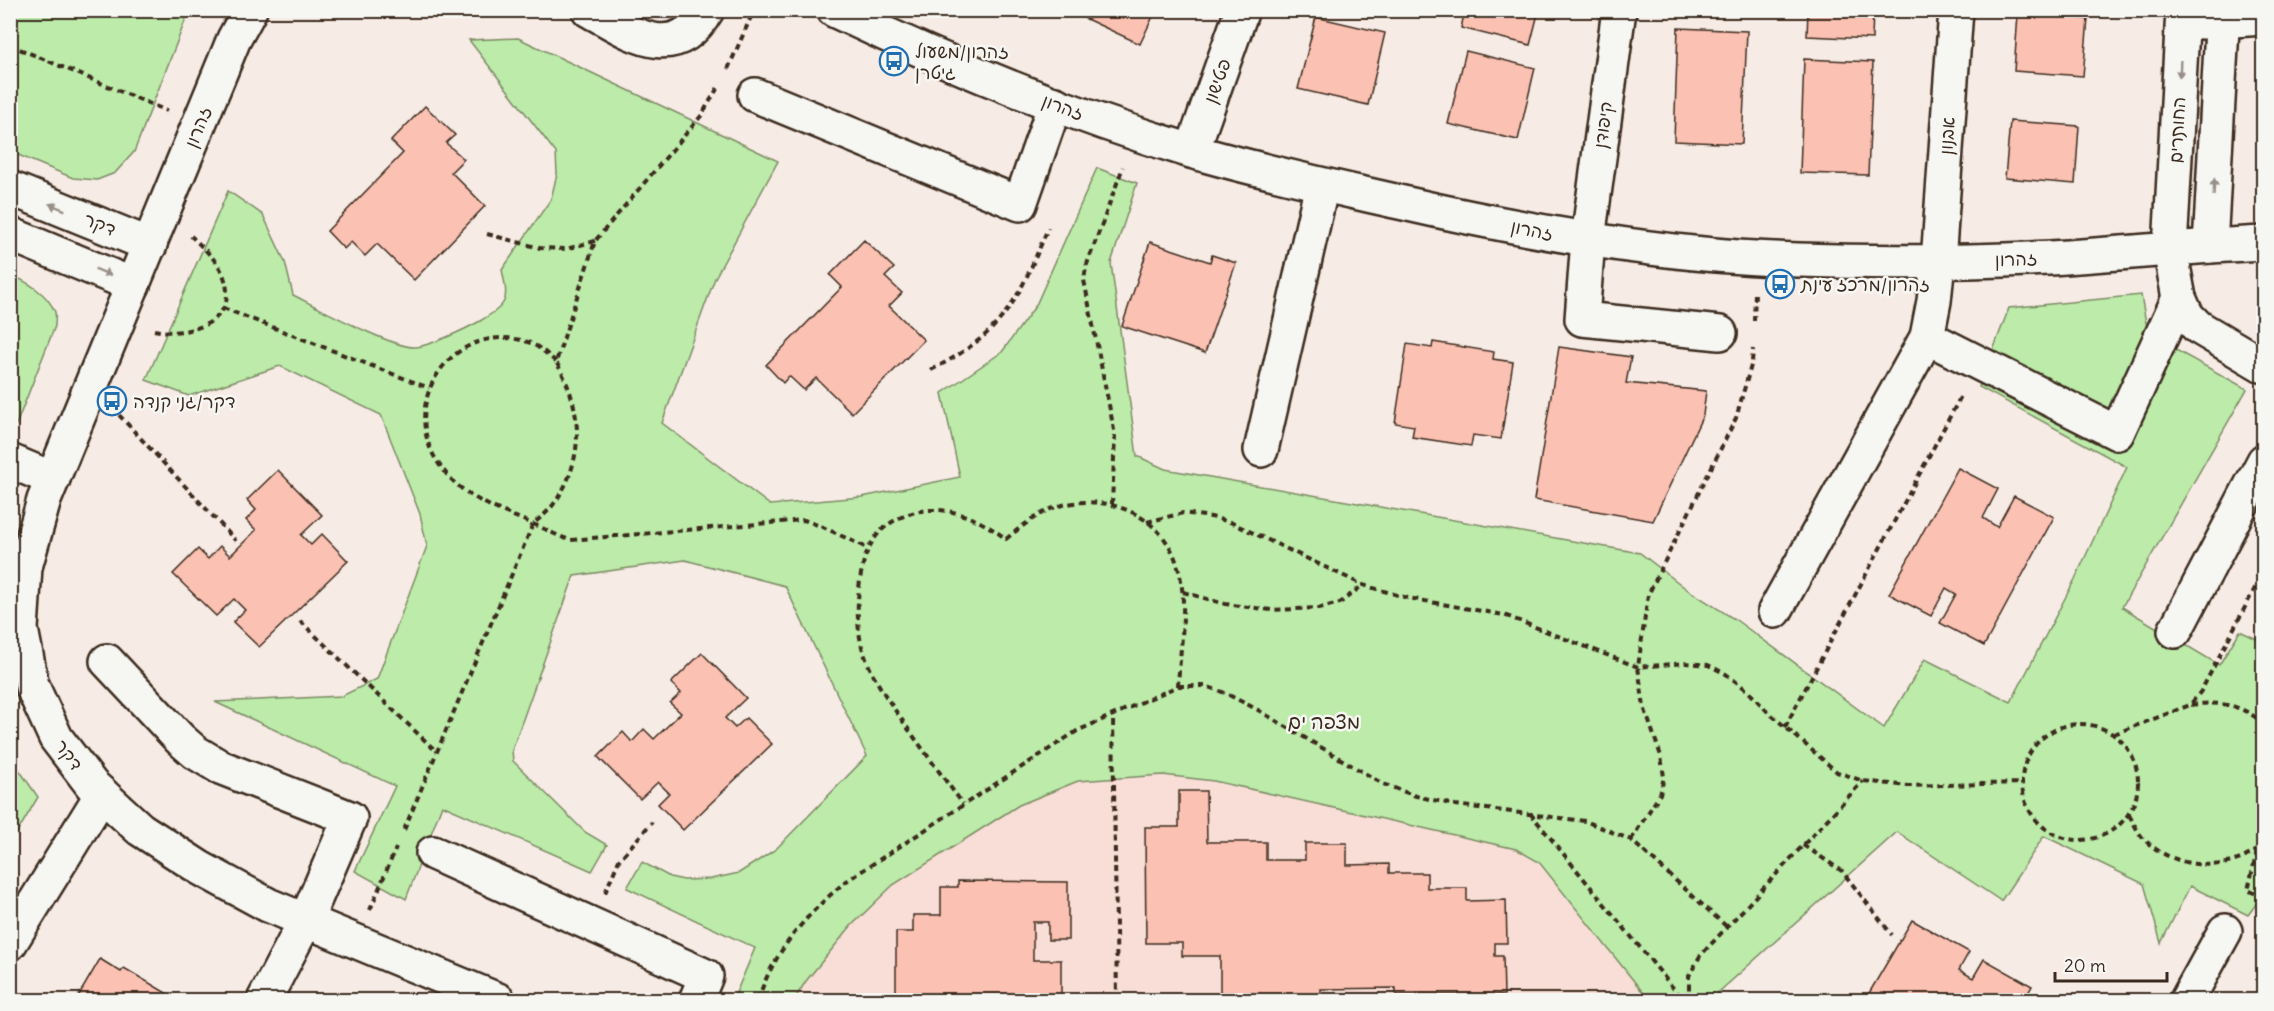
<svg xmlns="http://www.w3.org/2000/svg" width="2274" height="1011" viewBox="0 0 2274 1011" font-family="Delius,'Playpen Sans Hebrew',sans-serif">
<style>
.built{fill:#f8ded6}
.green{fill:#bcebaa;stroke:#7c8a64;stroke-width:1.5}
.building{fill:#fbc1b2;stroke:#3b2a1e;stroke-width:1.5}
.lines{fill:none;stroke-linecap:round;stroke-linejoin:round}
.minor-casing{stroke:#3b2a1e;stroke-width:38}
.path{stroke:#3b2a1e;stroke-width:4;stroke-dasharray:6 4.5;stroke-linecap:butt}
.minor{stroke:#f6f6f2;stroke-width:33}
.oneway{fill:#989088}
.labels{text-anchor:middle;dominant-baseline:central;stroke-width:5;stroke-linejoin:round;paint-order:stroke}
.poi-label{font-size:18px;fill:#3b2a1e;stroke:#f6f6f2;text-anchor:start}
.street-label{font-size:18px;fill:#3b2a1e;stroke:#f6f6f2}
.neighbourhood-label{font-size:20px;fill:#3b2a1e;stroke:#f6f6f2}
</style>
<rect width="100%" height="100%" fill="#f7ebe5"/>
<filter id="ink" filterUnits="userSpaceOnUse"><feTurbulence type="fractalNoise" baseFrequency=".0167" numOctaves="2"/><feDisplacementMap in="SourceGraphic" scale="12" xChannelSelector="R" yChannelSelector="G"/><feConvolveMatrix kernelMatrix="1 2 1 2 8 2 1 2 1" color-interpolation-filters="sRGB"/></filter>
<g filter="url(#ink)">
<polygon class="built" points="1163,775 1214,781 1516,849 1538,862 1649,1000 794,1000 806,981 851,926 893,885 1019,805 1078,781"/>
<g class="green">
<polygon points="11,10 189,11 134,152 115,173 97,180 73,178 11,152"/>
<path d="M 518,38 L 778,161 L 715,278 L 662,423 L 770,505 L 862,497 L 960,477 L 942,393 L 1002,352 L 1036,305 L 1097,168 L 1137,183 L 1111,263 L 1137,456 L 1165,469 L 1640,553 L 1688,590 L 1736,620 L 1884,728 L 1925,659 L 2011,702 L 2075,579 L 2127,467 L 1979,387 L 2009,308 L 2141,295 L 2146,323 L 2152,337 L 2247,389 L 2122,607 L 2219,665 L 2240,631 L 2263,642 L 2263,895 L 2248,915 L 2190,886 L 2161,943 L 2144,884 L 2044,836 L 2001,901 L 1897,832 L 1710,1000 L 1649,1000 L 1539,862 L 1516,849 L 1214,781 L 1163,775 L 1078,781 L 1019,805 L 893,885 L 851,926 L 806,981 L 794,1000 L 733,1000 L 755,948 L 627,888 L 642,862 L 670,877 L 684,880 L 711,879 L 739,873 L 776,849 L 867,756 L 785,586 L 685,560 L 574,576 L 512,750 L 513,761 L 585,832 L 607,845 L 592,871 L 442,805 L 406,899 L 355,871 L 395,786 L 215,702 L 342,696 L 377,679 L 427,546 L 420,514 L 381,415 L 280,366 L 189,396 L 146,380 L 228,191 L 263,215 L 285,262 L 293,295 C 317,307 394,349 416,347 C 432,345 466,329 480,321 C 508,304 509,301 502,270 L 551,199 L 557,174 L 556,153 L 469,40 Z"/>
<path d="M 10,275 C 27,281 48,294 55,312 C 56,316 55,322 55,326 L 16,425 L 10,423 Z"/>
<polygon points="11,758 38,797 11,843 10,843"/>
</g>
<g class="building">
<polygon points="1082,10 1156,10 1140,44 1080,16"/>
<polygon points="1465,10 1539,10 1530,45 1461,28"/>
<polygon points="1808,10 1873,10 1872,39 1807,36"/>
<polygon points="2018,14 2088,19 2083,76 2014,71"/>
<polygon points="1316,17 1385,33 1368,105 1298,89"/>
<polygon points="1678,28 1747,31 1742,144 1674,141"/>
<polygon points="1466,51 1535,68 1518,140 1448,124"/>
<polygon points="1804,59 1873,62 1868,175 1800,173"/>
<polygon points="425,106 455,135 446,143 464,159 451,172 485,206 414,280 377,244 365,256 351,242 344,249 327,231 403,153 391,141"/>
<polygon points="2010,121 2079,126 2075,184 2005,178"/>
<polygon points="864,240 894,268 885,277 902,293 889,306 924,340 852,413 816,378 804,390 789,376 783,383 766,365 842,287 830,275"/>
<polygon points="1150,242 1210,262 1212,255 1236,263 1205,353 1122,326"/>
<polygon points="1433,342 1494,352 1493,359 1513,362 1501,439 1473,435 1471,446 1412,437 1414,426 1395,423 1407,344 1432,348"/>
<polygon points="1559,347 1631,357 1626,383 1706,391 1703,415 1653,521 1534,500"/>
<polygon points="1958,468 1998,489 1983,518 1997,527 2014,496 2054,517 1984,646 1940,623 1956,594 1946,588 1931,616 1889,594"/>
<polygon points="278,470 322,515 301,535 311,545 322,534 348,561 259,647 233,622 245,610 234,599 216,616 173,574 198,549 208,559 220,546 230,556 256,530 246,520 256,510 247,500"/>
<polygon points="702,653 746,698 725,718 735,728 746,718 772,744 683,830 658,804 669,793 658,782 640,799 598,757 623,732 632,742 644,729 654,739 681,713 670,703 681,693 671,683"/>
<polygon points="1179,791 1206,791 1207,842 1266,842 1266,860 1305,860 1305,843 1347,843 1347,865 1389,864 1389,873 1427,873 1427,888 1467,888 1467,901 1506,900 1507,943 1495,943 1495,956 1503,956 1504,995 1396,995 1396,988 1321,989 1321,1000 1179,1000 1220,1000 1220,956 1182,956 1182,943 1146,943 1145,827 1179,827"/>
<polygon points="958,881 1068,882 1068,940 1048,940 1048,922 1033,922 1033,960 1061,960 1061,1000 896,1000 896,932 913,932 913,915 941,915 941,887 958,887"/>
<polygon points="1912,920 1969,952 1959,970 1973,978 1984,959 2032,986 2024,1000 1865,1000"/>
<polygon points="100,959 121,972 124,968 173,997 171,1000 76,1000"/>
</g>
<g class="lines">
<g class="minor-casing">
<g id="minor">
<polyline points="250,10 234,39 44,500 25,567 21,629 32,686 56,738 92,785 140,829 200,868 268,905 498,1000"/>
<path d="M 589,10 C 631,33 674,66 707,10"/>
<path d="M 834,10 C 949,65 1069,114 1191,151 C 1259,171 1329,186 1399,202 C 1530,232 1665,256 1799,260 C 1883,263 1967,262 2050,258 C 2121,254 2192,246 2264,243"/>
<polyline points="1619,10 1588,239 1582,319 1720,333"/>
<polyline points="2183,10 2170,249 2179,298 2187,316 2198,327 2264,366"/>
<polyline points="2202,22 2264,18"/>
<polyline points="755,95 1020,204 1055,104"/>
<polyline points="1192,151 1242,10"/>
<polyline points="10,188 150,245"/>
<polyline points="10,234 133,285"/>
<polyline points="2210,246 2223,10"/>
<polyline points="1927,337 2117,433 2179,298"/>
<polyline points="1261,450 1322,185"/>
<polyline points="10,461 53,479"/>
<polyline points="1775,611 1927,337 1934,301 1938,262 1956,10"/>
<polyline points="2175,631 2264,461"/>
<polyline points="107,661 180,739 195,752 220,767 350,818 306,920 264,1000"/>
<polyline points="433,853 706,976 696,1000"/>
<polyline points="10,943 102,794"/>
<polyline points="2187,1000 2225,931"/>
</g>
</g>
<g class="path">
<polyline points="10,20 14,10"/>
<polyline points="10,45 167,111"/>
<polyline points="728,69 754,10"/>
<polyline points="487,234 540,248 566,249 595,241"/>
<polyline points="223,308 429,388"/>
<polyline points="1754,321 1755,292"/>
<path d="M 154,330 C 186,337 238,324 225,280 C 220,262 204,249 191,236"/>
<path d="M 556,362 C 545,352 535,343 521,340 C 448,324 396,407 441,467 C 464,499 499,510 533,524 C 546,529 557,536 570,540 L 804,520 L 823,527 L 867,548"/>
<path d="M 931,370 C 1005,332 1017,302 1048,228"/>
<polyline points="119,415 236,541"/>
<polyline points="1112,504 1115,435 1084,280 1086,267 1123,167"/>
<polyline points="1147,522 1183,513 1211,517 1230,522 1363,585 1408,598 1504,615 1638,667 1686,663 1708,665 1726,674 1747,690 1767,711 1837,772 1863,781 1908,786 2022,783"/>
<polyline points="1183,592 1225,604 1271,610 1319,608 1340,603 1363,585"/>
<polyline points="300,621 437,752"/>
<polyline points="1178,686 1205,686 1225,693 1258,710 1383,784 1416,796 1455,805 1585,821 1631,840 1727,927"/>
<path d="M 2191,705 C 2220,701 2241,704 2264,724"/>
<circle cx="2080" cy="782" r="58"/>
<polyline points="1785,727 1962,394"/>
<polyline points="2114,734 2190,705 2201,691 2264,571"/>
<polyline points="1530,813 1683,1000"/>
<path d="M 2129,815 C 2134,823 2139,836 2147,842 C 2177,870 2233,874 2264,844"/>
<path d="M 404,830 L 533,524 C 540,518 548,512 553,505 C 586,461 583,407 556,362 L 595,241 L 701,116 L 720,84"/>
<polyline points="1631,840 1660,794 1664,777 1661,756 1644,707 1638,667 1648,595 1736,418 1752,362 1753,349"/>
<polyline points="1803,845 1842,871 1892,935"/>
<polyline points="2257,851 2248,890 2264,898"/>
<polyline points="605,893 619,860 652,822"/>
<polyline points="370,910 396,848"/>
<path d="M 758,1000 C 773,952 807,914 845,882 L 1077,731 L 1178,686 C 1180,645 1190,597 1175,558 C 1157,512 1102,492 1056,507 C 1037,514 1022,526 1006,539 C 980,518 943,502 909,514 C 880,524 866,544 861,574 C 857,598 856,623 862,647 C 871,678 891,704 909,730 C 927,755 945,780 963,804"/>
<polyline points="1074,1000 1117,999 1113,715"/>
<polyline points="1689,1000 1689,976 1700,956 1863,781"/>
</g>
<use href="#minor" class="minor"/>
</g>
<defs><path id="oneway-solid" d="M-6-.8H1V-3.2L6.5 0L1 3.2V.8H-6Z" transform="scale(1.5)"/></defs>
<g class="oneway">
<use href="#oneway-solid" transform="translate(2180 69) rotate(93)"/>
<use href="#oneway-solid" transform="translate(2214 187) rotate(-87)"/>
<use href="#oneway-solid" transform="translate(57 207) rotate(-158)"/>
<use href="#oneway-solid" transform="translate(103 272) rotate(22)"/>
</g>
</g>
<defs>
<g id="bus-ring" transform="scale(1.5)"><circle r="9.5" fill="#f6f6f2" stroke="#1f6fb2" stroke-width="1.5"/><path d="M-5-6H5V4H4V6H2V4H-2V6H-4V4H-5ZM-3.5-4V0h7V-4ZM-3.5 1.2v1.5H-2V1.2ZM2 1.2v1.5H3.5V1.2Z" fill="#1f6fb2"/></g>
</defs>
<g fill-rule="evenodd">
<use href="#bus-ring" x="894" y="61"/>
<use href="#bus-ring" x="1780" y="284"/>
<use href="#bus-ring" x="112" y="401"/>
</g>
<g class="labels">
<g class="poi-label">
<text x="915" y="51">זהרון/משעול<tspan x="915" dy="21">גיטרן</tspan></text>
<text x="1801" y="284">זהרון/מרכז עינת</text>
<text x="133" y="401">דקר/גני קנדה</text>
</g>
<g class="street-label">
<text transform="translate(1217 81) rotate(-70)">פטישון</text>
<text transform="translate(1063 107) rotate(20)">זהרון</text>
<text transform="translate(1603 125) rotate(-82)">קיפודן</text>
<text transform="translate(198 127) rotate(-68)">זהרון</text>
<text transform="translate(2177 130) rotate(-87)">החותרים</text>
<text transform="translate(1947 136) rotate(-86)">אבנון</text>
<text transform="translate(100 224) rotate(22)">דקר</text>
<text transform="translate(1532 230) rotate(11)">זהרון</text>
<text transform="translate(2016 259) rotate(-2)">זהרון</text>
<text transform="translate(69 755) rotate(53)">דקר</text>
</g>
<g class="neighbourhood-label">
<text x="1324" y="721">מצפה ים</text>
</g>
</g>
<rect width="2274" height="1011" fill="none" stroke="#f6f6f2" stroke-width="36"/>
<rect x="18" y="18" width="2238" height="975" fill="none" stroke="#3b2a1e" stroke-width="2" filter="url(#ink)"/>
<path d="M2055 972v9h112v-9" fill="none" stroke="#3b2a1e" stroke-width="3"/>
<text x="2064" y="972" font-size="18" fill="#3b2a1e" stroke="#f6f6f2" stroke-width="4.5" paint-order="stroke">20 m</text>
</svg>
